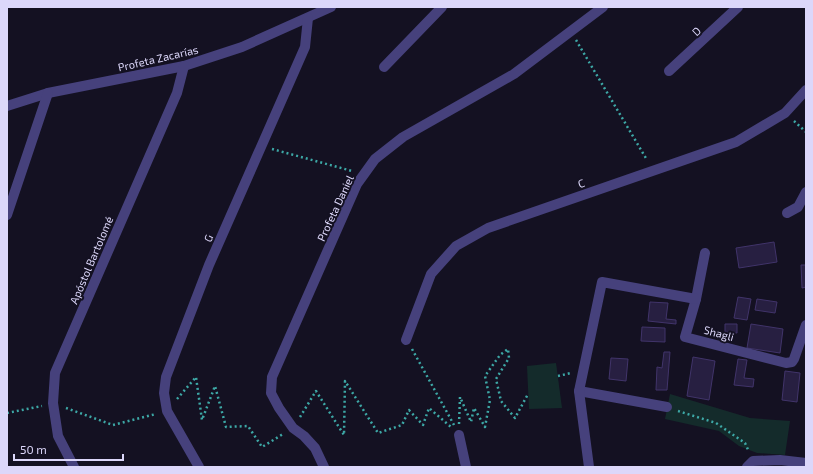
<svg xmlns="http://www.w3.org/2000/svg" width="813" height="474" viewBox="0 0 813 474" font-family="'Exo 2',sans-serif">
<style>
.green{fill:#142b2b}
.building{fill:#271f41;stroke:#41346a}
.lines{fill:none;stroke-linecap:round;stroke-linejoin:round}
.path{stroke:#3da8a6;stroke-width:2.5;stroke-dasharray:2 3;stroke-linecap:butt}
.minor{stroke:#46417c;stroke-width:10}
.labels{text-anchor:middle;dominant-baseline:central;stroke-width:4;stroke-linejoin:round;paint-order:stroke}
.street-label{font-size:11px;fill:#dcd7fa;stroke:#141122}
</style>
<rect width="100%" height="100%" fill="#141122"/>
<g class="green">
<polygon points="556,363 562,408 529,409 527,366"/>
<polygon points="670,394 750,418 790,421 785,455 757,453 739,446 719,431 665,419"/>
</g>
<g class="building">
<polygon points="774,242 777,262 739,268 736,248"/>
<polygon points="801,265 806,265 806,287 802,288"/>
<polygon points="738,297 751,299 747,320 734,318"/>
<polygon points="757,299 777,302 775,313 755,310"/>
<polygon points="650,302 668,303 666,319 676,320 676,324 648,321"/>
<polygon points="725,324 737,324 737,333 725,332"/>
<polygon points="751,324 783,329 780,353 747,348"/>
<polygon points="642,327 665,328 665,342 641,341"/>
<polygon points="664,352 670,352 667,390 656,390 657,367 662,368"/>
<polygon points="693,357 715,361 709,400 687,396"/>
<polygon points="611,358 628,359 626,381 609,379"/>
<polygon points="738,359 747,360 744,378 754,379 753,387 734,385"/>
<polygon points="785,371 800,373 797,402 782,400"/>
</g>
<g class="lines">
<g class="path">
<polyline points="576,40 647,160"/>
<polyline points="794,121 806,132"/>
<polyline points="272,149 352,171"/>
<polyline points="412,349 454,425"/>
<polyline points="558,376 571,373"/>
<polyline points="177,399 196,377 202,420 215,386 226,427 248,426 262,447 283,434"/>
<polyline points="66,408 113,425 156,414"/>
<polyline points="678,411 716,423 745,443 749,452"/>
<polyline points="7,413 42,406"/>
<polyline points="300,417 316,391 344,435 345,381 378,433 402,425 409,410 423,425 429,408 451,427"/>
<polyline points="459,424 460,397 471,422 474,408 485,427 490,400 485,376 500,355 508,349 509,358 496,379 501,401 515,418 528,394"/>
</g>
<g class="minor">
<polyline points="384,67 442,7"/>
<polyline points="669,71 738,7"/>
<polyline points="7,106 48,93 184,66 242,47 331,7"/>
<polyline points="787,213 798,207 806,192"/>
<polyline points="7,215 48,93"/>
<polyline points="705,253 696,299 685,337 786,363 792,362 794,359 806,325"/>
<polyline points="406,340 431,274 456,246 488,228 736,142 785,113 806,90"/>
<polyline points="579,391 667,407"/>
<polyline points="459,435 466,467"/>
<polyline points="74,467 58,436 53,403 55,373 177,93 184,66"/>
<polyline points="199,467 167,411 164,393 166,377 209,265 305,47 308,18"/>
<polyline points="324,467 315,448 304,436 293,428 279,408 271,393 272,377 357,184 375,159 403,137 514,74 603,7"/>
<polyline points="589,467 579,391 602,282 696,299"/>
<polyline points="747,467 753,461 780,460 806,463"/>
</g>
</g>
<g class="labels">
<g class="street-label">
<text transform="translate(696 31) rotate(-43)">D</text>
<text transform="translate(158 58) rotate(-13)">Profeta Zacarías</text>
<text transform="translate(581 183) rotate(-19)">C</text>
<text transform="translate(335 208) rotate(-65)">Profeta Daniel</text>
<text transform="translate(208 238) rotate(-66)">G</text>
<text transform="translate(91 260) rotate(-67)">Apóstol Bartolomé</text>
<text transform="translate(719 333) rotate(15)">Shagli</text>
</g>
</g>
<rect width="813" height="474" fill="none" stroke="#dcd7fa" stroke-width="16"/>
<path d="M14 454v6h109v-6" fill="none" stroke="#dcd7fa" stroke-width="2"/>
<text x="20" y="454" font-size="12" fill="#dcd7fa" stroke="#141122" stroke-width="3" paint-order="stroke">50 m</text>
</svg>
